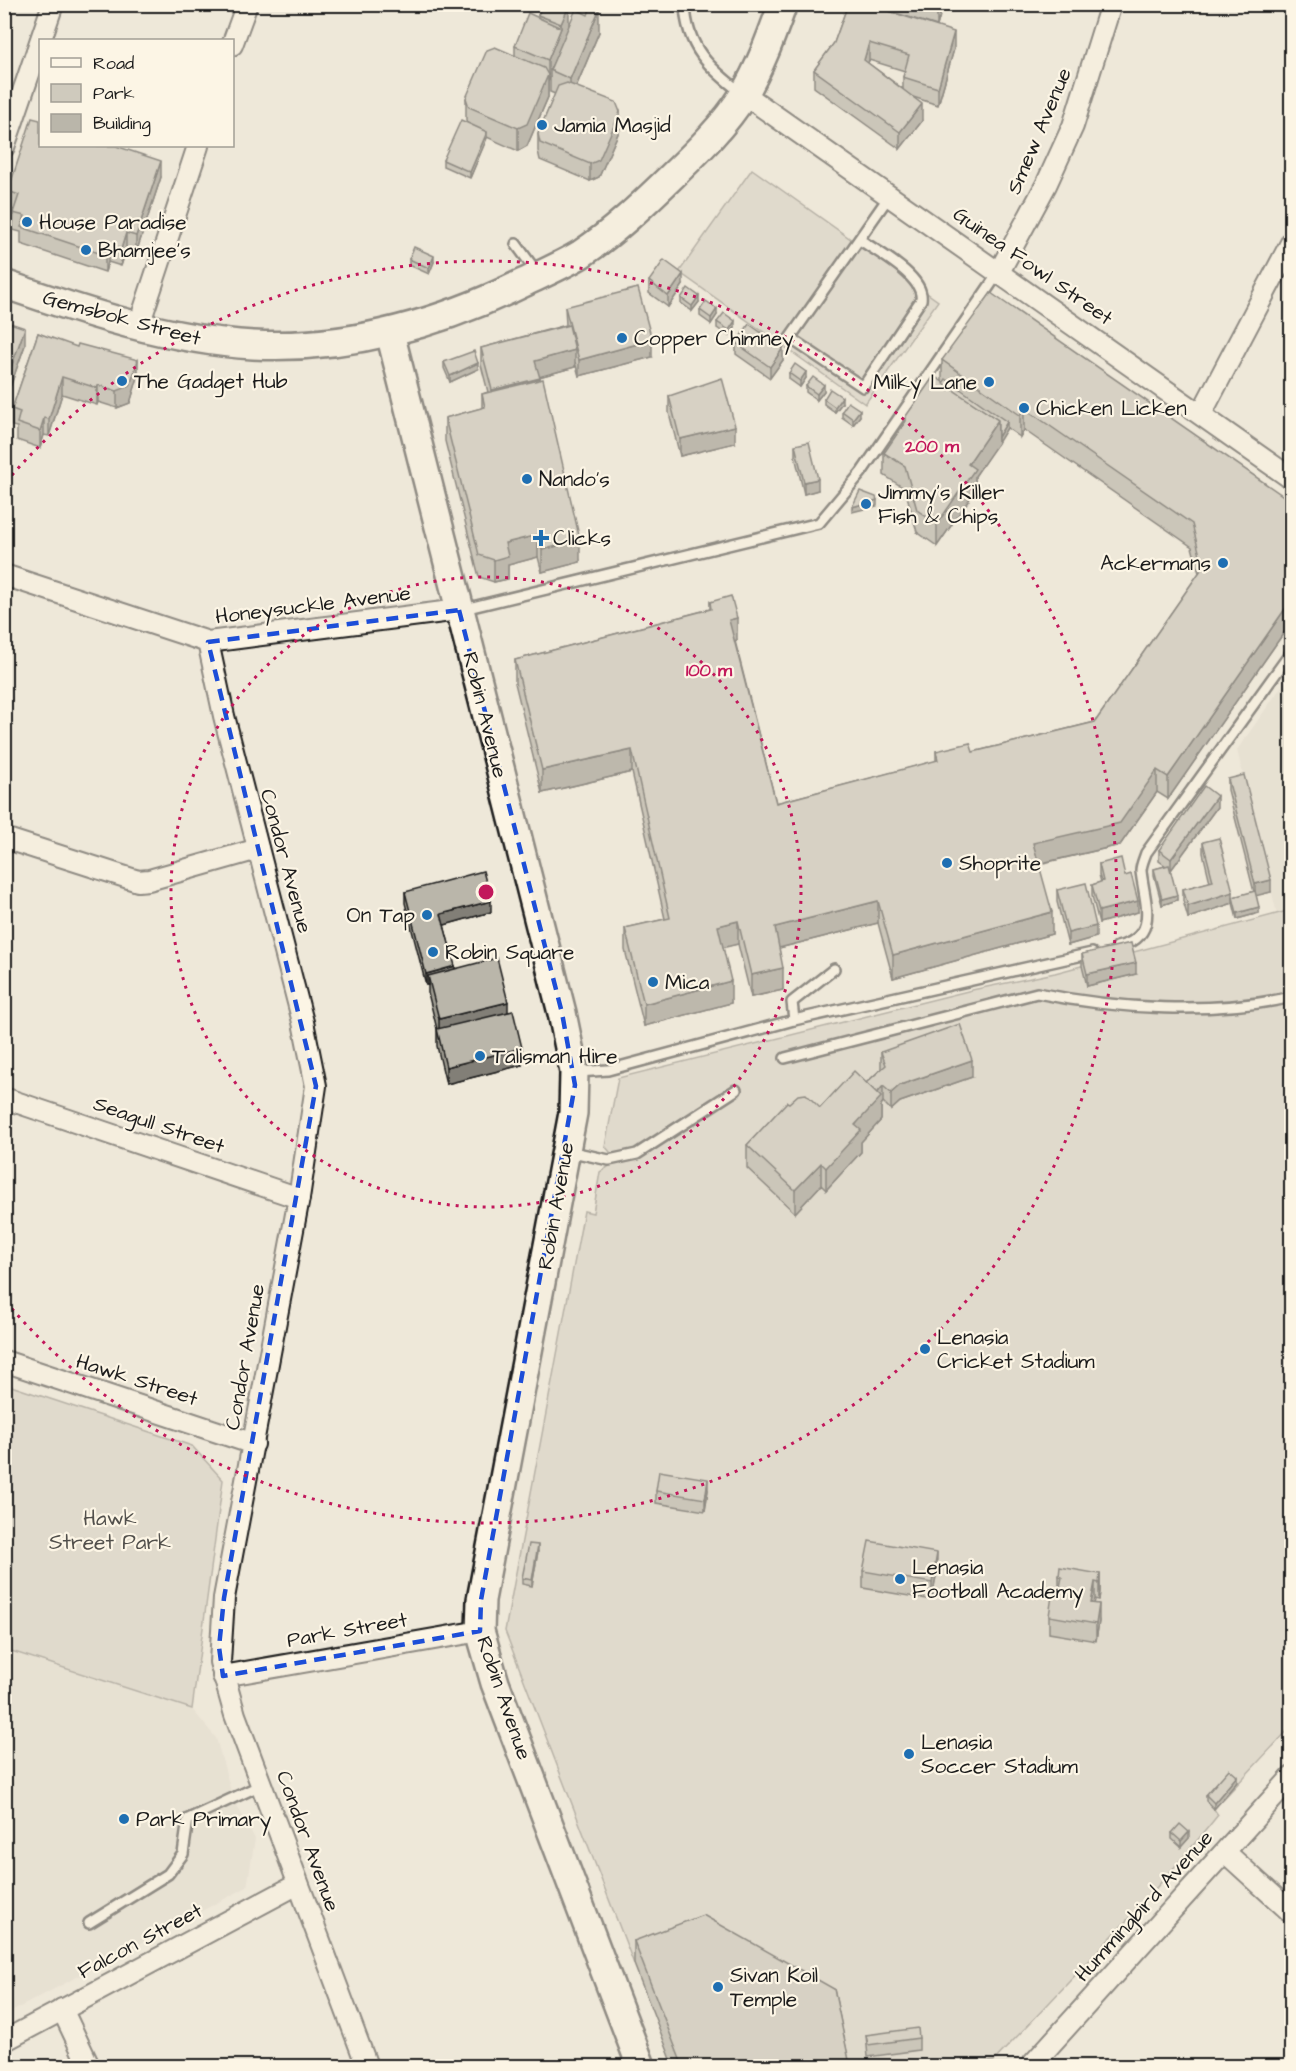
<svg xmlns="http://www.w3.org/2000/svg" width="1296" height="2071" viewBox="0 0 1296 2071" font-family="'Architects Daughter',sans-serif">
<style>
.built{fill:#ded9cb}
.green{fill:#cfcabd;stroke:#76736c;stroke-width:1.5}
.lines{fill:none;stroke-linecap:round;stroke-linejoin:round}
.lane-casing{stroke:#1c1c1c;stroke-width:14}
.street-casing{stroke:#1c1c1c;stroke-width:24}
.secondary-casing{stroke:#1c1c1c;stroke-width:32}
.lane{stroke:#fcf5e5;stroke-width:9}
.street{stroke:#fcf5e5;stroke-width:20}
.secondary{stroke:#fcf5e5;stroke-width:27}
.wall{fill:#a09d92;stroke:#1c1c1c;stroke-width:1.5;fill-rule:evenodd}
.shaded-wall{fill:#827f77;stroke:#1c1c1c;stroke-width:1.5}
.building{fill:#bab6aa;stroke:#1c1c1c;stroke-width:1.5}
.marked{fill:none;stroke:#1d4ed8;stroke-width:4.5;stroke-dasharray:12 8;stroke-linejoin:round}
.ring{fill:none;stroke:#c2185b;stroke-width:3;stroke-dasharray:3 6}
.poi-dot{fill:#1f6fb2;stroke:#fcf5e5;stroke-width:2}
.labels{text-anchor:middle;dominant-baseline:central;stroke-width:4.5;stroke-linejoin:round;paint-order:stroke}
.poi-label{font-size:21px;fill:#1c1c1c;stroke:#fcf5e5;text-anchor:start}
.street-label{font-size:21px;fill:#1c1c1c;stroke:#fcf5e5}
.park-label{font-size:21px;fill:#52504c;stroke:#fcf5e5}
.centre{fill:#c2185b;stroke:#fcf5e5;stroke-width:3}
.ring-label{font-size:18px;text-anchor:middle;font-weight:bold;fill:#c2185b;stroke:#fcf5e5;stroke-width:4.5;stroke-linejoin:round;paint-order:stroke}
</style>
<rect width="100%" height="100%" fill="#eee8d9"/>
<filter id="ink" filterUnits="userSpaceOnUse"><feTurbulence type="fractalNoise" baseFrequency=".0167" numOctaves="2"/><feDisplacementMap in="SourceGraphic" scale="12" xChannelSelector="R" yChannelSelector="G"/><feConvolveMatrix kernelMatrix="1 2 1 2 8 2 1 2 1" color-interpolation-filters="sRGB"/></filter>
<g filter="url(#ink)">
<g class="built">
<polygon points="1291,673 1291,910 1277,914 1237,750"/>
<polygon points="5,1649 192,1709 216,1738 233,1798 255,1839 247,1887 5,2015"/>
</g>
<g class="green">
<polygon points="752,169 938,301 865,404 679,272"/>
<path d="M 1291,910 L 1291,1727 L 1214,1809 L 1218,1815 C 1150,1900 1070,1980 994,2061 L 962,2066 L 846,2066 L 703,1937 L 634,1964 L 505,1631 L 584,1211 L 593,1213 L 600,1172 L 608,1167 L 610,1152 L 605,1146 L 618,1078 L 972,990 L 1055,973 Z"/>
<polygon points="5,1384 192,1446 223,1480 192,1709 5,1649"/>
</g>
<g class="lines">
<g class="lane-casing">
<g id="lane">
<path d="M 685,4 C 686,47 710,69 742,93"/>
<path d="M 860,240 C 878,252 925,277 921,300 L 863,387 L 790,338 L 890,195"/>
<polyline points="516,244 538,274"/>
<polyline points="464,609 819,523 861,473 999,272"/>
<path d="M 1117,947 C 1161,937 1144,901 1141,871 C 1141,865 1144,859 1146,853 L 1292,651"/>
<polyline points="794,1020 1092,953"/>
<path d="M 785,1058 L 1037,993 C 1115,1009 1213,1015 1292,997"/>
<polyline points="577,1072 608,1070 794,1020 792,1002 834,969"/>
<polyline points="568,1151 609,1160 637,1154 736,1090"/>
<polyline points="89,1923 168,1874 183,1854 188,1819 261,1785"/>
</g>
</g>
<g class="street-casing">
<g id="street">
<polyline points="232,45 247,4"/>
<polyline points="744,94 1292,479"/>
<polyline points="4,147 53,4"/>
<polyline points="999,272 1046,185 1073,126 1111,4"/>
<polyline points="139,325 198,146"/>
<polyline points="1201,414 1292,241"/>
<polyline points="4,575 208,642 459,610"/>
<polyline points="208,642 224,716 303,1022 316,1086 299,1198 224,1598 220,1662 235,1715 367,2066"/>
<polyline points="4,838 138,881 149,880 258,849"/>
<polyline points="4,1098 299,1198"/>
<polyline points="4,1361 254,1444"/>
<polyline points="223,1676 480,1631"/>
<polyline points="1225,1852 1292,1913"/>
<polyline points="62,2009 89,2066"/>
<polyline points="4,2041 298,1884"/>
<polyline points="1031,2066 1292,1777"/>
</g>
</g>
<g class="secondary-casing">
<g id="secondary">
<path d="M 4,284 C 84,312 169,340 253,345 C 348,350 439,324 523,283 C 542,274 563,265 581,254 C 614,232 642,205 670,178 C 696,153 725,125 744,94 C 760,68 772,34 783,4"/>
<polyline points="390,333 562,1013 574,1072 573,1113 481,1600 480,1631 495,1683 641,2066"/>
</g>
</g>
<use href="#lane" class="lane"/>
<use href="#street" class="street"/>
<use href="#secondary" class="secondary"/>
</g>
<g class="wall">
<path d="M 848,4 L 954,49 L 938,105 L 913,97 L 922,121 L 900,149 L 814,87 L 814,70 L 834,43 ZM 869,60 L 905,71 L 903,77 L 903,89 L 868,63 Z"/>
<polygon points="867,4 943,4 937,26"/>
<polygon points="538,15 569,26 599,32 576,87 620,129 599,177 590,181 540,160 538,151 538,134 555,94 550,92 550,77 548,82 548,97 527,146 518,151 487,137 470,178 443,166 443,160 467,123 466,120 466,98 515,56 515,46 538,18"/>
<polygon points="161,177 136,253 126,250 121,266 108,262 105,272 21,244 21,232 13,230 14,210 8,208 8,191"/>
<polygon points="409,259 434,262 429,274 409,265"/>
<polygon points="649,281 683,285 668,307 649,293"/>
<polygon points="681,298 699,302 692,311 681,303"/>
<polygon points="565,307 652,357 579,376 575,362 575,367 539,377 580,562 542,572 538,557 508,565 508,579 494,582 479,577 445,441 445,418 482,408 482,394 488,392 481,365 481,348 566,325"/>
<polygon points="700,310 717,315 711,324 700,316"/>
<polygon points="4,321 25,345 9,390 4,389"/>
<polygon points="717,322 735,327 729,336 717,328"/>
<polygon points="38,333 138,377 130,403 117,408 98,402 97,405 62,394 49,436 44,435 40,448 17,440 17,427 12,426 12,409"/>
<polygon points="736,343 783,360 770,378 736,354"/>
<polygon points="942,360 1292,502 1292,621 1168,799 1157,792 1120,845 1039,864 1052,934 893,978 878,923 779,948 783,990 751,997 738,944 723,947 731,1003 644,1026 625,950 625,928 665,919 632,772 542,793 515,683 515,660 710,609 710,602 737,640 735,641 776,803 936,761 936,751 973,752 1095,722 1199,573 1192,547 1024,430 1020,437 1007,428 975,476 975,491 937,546 917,532 905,489 884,475 884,453 942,382"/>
<polygon points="444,362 478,369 450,382 444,368"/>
<polygon points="789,373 806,378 800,387 789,379"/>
<polygon points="806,386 824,391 817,400 806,392"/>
<polygon points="669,396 735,443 680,456 669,413"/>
<polygon points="824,399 842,403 835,412 824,404"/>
<polygon points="842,411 860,416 853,425 842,417"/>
<polygon points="795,445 818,490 804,494 795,456"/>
<polygon points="1228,779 1271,892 1256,895 1259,913 1237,919 1233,903 1233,897 1254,892 1228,790"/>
<polygon points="1217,807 1171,870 1170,869 1177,900 1162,905 1154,875 1154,869 1166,866 1159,861 1159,850"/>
<polygon points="1203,842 1233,903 1188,918 1183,901 1183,889 1210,882 1203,853"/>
<polygon points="1099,864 1125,876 1138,912 1099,923 1092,896 1092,885 1101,882 1099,875"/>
<polygon points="1057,890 1096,937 1068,945 1057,902"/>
<polygon points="405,892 491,912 444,925 455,969 508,1012 522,1065 446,1084 437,1046 437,1029 428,993 428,985 426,985 405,903"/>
<polygon points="1082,954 1136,974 1087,986 1082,966"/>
<polygon points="881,1052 972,1077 900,1102 891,1110 883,1102 881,1105 881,1120 861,1142 861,1152 826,1190 821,1185 795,1213 747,1168 747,1145 789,1103 820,1108 866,1083 881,1069"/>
<polygon points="708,1490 705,1511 656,1503 656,1491"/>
<polygon points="538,1551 532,1586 522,1584 522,1578"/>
<polygon points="937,1570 932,1600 863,1588 863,1571"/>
<polygon points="1100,1574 1100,1591 1099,1600 1095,1599 1094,1603 1099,1621 1096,1641 1049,1633 1049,1616 1058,1597 1059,1593 1059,1576"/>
<polygon points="1237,1782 1214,1809 1206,1801 1206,1795"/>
<polygon points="1172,1833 1189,1838 1181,1847 1172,1839"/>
<polygon points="634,1941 834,1989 850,2067 674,2067 634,1964"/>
<polygon points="866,2035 919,2038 919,2050 868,2057"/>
</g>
<g class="shaded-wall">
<polygon points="937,4 943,4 937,26"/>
<polygon points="569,6 569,28 550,70 550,77 548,82 548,60 561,28 561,24"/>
<polygon points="599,10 599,32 570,101 570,79"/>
<polygon points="954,32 954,49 938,105 938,88"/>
<polygon points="869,43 869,60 864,77 864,60"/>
<polygon points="548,75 548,97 527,146 518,151 518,128"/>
<polygon points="922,104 922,121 900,149 900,132"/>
<polygon points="620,112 620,129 599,177 590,181 590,164"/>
<polygon points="487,132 487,138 470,178 470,172"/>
<polygon points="161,161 161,177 136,253 136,236"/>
<polygon points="126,233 126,250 121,266 121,249"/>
<polygon points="108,245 108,262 105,272 105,255"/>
<polygon points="434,256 434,262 429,274 429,268"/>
<polygon points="683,274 683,285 668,307 668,296"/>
<polygon points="699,296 699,302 692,311 692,306"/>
<polygon points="717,309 717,315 711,324 711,318"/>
<polygon points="735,321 735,327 729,336 729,330"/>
<polygon points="25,328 25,345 9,390 9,373"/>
<polygon points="652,340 652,357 579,376 579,360"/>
<polygon points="783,348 783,360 770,378 770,367"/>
<polygon points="575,350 575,367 535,378 535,361"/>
<polygon points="138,360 138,377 130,403 117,408 117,391"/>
<polygon points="478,363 478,369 450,382 450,376"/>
<polygon points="806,372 806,378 800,387 800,381"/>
<polygon points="62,377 62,394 49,436 49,419"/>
<polygon points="540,378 540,394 492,407 492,390"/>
<polygon points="98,385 98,402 97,405 97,388"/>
<polygon points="824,385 824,391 817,400 817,394"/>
<polygon points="842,397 842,403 835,412 835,407"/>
<polygon points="1024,408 1024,430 1020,437 1020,415"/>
<polygon points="860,410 860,416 853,425 853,419"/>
<polygon points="44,418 44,435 40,448 40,431"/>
<polygon points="998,420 998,443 975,476 975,491 937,546 937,524 968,464"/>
<polygon points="1007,422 1007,428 998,443 998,437"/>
<polygon points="735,426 735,443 680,456 680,439"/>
<polygon points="818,479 818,490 804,494 804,482"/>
<polygon points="877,500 877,506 852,512 852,507"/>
<polygon points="538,535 538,557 508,565 508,579 494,582 494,560 505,543"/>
<polygon points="580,540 580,562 542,572 542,550"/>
<polygon points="1292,599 1292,621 1168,799 1168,777"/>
<polygon points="737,618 737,640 729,642 729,620"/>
<polygon points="632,750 632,772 542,793 542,770"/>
<polygon points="1157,770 1157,792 1120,845 1033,865 1033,843"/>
<polygon points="1217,796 1217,807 1171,870 1171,859"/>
<polygon points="1271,880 1271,892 1255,896 1255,884"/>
<polygon points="1233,892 1233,903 1188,918 1188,906"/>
<polygon points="1177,895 1177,900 1162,905 1162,899"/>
<polygon points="491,901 491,912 441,926 441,914"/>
<polygon points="878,901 878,923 775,949 775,927"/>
<polygon points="1138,901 1138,912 1099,923 1099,911"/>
<polygon points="1259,907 1259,913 1237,919 1237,913"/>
<polygon points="1052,912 1052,934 893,978 893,955"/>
<polygon points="738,921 738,944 718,949 718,926"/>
<polygon points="1096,926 1096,937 1068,945 1068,933"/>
<polygon points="1136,963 1136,974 1087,986 1087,974"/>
<polygon points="455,966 455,978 428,976 428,985 426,985 426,974"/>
<polygon points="783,968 783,990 751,997 751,975"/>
<polygon points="731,981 731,1003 644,1026 644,1004"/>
<polygon points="508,1002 508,1019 439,1036 439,1019"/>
<polygon points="522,1048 522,1065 446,1084 446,1067"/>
<polygon points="972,1060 972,1077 900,1102 891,1110 891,1093 900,1085"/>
<polygon points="883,1086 883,1102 881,1105 881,1120 861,1142 861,1152 826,1190 826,1168 876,1095"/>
<polygon points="821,1163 821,1185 795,1213 795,1190"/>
<polygon points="708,1479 708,1490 705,1511 705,1499"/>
<polygon points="538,1545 538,1551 532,1586 532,1580"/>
<polygon points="937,1553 937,1570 932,1600 932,1583"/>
<polygon points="1100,1574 1100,1591 1099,1600 1099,1583"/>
<polygon points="1095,1582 1095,1599 1091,1620 1091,1603"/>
<polygon points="1099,1604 1099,1621 1096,1641 1096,1624"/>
<polygon points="1237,1776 1237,1782 1214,1809 1214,1803"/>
<polygon points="1189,1832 1189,1838 1181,1847 1181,1841"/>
</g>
<g class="building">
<polygon points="543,4 567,4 569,6 561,24 538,15"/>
<polygon points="848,4 866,4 954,32 938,88 903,77 909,55 869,43 864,60 922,104 900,132 814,70 834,43"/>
<polygon points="591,6 599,10 570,79 550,70 576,9 588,15"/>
<polygon points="528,13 561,28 548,60 515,46"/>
<polygon points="495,47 544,68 548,75 527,124 518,128 469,107 466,98 487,50"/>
<polygon points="567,83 616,102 620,112 599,160 590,164 540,143 538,134 558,86"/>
<polygon points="32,118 40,120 40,146 116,146 161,161 136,236 126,233 121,249 108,245 105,255 21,227 25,216 13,213 19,195 8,191"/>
<polygon points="461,120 487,132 470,172 443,160"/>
<polygon points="414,247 434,256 429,268 409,259"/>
<polygon points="664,260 683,274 668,296 649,281"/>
<polygon points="638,288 652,340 579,360 565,307"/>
<polygon points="688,288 699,296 692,306 681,298"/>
<polygon points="991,293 1292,502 1292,599 1168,777 1157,770 1120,823 1033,843 1052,912 893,955 878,901 775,927 783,968 751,975 738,921 718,926 731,981 644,1004 625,928 670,918 632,750 542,770 515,660 711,609 710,602 731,596 737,618 729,620 776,803 938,760 936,751 970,743 973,752 1095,722 1203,567 1192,524 1024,408 1020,415 942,360"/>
<polygon points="706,301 717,309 711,318 700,310"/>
<polygon points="724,313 735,321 729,330 717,322"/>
<polygon points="4,321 25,328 9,373 4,372"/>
<polygon points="749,324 783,348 770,367 736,343"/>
<polygon points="569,325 575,350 535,361 540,378 492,390 481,348"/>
<polygon points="38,333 77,347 78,344 138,360 130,386 117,391 98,385 97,388 62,377 49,419 44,418 40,431 17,423 20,412 12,409"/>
<polygon points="474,351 478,363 450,376 444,362"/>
<polygon points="795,364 806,372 800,381 789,373"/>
<polygon points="934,376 998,420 968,464 975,469 937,524 917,510 905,466 884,453 906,421 906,416"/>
<polygon points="813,377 824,385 817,394 806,386"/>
<polygon points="722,378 735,426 680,439 669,396"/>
<polygon points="543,379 580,540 542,550 538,535 505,543 508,556 494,560 479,555 445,418 485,407 482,394"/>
<polygon points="946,379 1007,422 998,437 998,420 943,383"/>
<polygon points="830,389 842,397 835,407 824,399"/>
<polygon points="848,402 860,410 853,419 842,411"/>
<polygon points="809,442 818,479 804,482 795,445"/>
<polygon points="860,491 876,497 877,500 852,507"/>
<polygon points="1244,775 1271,880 1255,884 1228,779"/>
<polygon points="1204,786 1217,796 1171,859 1159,850"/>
<polygon points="1219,838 1233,892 1188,906 1183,889 1213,881 1203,842"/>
<polygon points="1121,858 1125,876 1131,874 1138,901 1099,911 1092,885 1103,881 1099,864"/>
<polygon points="1169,865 1177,895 1162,899 1154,869"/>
<polygon points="483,871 491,901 441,914 455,966 426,974 405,892"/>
<polygon points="1086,883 1096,926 1068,933 1057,890"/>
<polygon points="1255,891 1259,907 1237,913 1233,897"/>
<polygon points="1131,943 1136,963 1087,974 1082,954"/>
<polygon points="497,958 508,1002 439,1019 428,976"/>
<polygon points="513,1011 522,1048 446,1067 437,1029"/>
<polygon points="960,1024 972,1060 900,1085 891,1093 883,1086 877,1093 866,1083 886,1065 881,1052"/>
<polygon points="854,1071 881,1097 855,1125 861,1130 826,1168 821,1163 795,1190 747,1145 787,1102 789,1103 798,1095 806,1094 820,1108"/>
<polygon points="659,1471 708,1479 705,1499 656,1491"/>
<polygon points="869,1541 937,1553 932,1583 863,1571"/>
<polygon points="529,1544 538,1545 532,1580 522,1578"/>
<polygon points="1060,1567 1100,1574 1099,1583 1095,1582 1091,1603 1099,1604 1096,1624 1049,1616 1052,1596 1058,1597 1062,1577 1059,1576"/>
<polygon points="1229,1769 1237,1776 1214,1803 1206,1795"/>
<polygon points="1180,1824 1189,1832 1181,1841 1172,1833"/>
<polygon points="703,1915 834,1989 850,2065 843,2067 683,2067 634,1941"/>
<polygon points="918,2028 919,2038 868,2045 866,2035"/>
</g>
</g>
<path d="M0 0H1296V2071H0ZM 459,610 L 562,1013 L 575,1085 L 481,1600 L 480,1631 L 223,1676 L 219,1647 L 224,1598 L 316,1086 L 208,642 Z" fill="#eee8d9" fill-opacity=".55" fill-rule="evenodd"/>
<path class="marked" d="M 459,610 L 562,1013 L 575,1085 L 481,1600 L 480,1631 L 223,1676 L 219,1647 L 224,1598 L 316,1086 L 208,642 Z"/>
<g class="ring">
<circle cx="486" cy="892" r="315"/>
<path d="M6 482A631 631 0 1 1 6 1302"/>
</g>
<g class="poi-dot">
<circle cx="542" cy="125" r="6"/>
<circle cx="27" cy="222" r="6"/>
<circle cx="86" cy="250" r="6"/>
<circle cx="622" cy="338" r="6"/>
<circle cx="122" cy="381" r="6"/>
<circle cx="989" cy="382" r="6"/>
<circle cx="1024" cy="408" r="6"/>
<circle cx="527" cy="479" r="6"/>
<circle cx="866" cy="504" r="6"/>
<path d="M538 529h6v6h6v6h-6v6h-6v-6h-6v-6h6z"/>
<circle cx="1223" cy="563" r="6"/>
<circle cx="947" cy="863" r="6"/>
<circle cx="427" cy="915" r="6"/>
<circle cx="433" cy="952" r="6"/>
<circle cx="653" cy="982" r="6"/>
<circle cx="480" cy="1056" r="6"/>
<circle cx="925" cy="1349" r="6"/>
<circle cx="900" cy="1579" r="6"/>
<circle cx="909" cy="1754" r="6"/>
<circle cx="124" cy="1819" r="6"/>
<circle cx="718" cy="1987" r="6"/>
</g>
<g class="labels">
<g class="poi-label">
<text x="554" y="125">Jamia Masjid</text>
<text x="39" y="222">House Paradise</text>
<text x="98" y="250">Bhamjee's</text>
<text x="634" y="338">Copper Chimney</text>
<text x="134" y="381">The Gadget Hub</text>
<text x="977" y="382" text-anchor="end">Milky Lane</text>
<text x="1036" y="408">Chicken Licken</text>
<text x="539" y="479">Nando's</text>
<text x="878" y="492">Jimmy's Killer<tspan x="878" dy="24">Fish &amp; Chips</tspan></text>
<text x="553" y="538">Clicks</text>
<text x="1211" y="563" text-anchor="end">Ackermans</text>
<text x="959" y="863">Shoprite</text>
<text x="415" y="915" text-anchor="end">On Tap</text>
<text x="445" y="952">Robin Square</text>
<text x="665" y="982">Mica</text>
<text x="492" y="1056">Talisman Hire</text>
<text x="937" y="1337">Lenasia<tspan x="937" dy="24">Cricket Stadium</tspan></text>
<text x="912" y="1567">Lenasia<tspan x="912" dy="24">Football Academy</tspan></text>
<text x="921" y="1742">Lenasia<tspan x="921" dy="24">Soccer Stadium</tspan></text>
<text x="136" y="1819">Park Primary</text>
<text x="730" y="1975">Sivan Koil<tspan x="730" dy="24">Temple</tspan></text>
</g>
<g class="street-label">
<text transform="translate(1039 131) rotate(-67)">Smew Avenue</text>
<text transform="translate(1033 266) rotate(35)">Guinea Fowl Street</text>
<text transform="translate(122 318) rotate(15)">Gemsbok Street</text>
<text transform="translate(313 605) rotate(-7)">Honeysuckle Avenue</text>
<text transform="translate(485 715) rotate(76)">Robin Avenue</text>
<text transform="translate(286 861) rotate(75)">Condor Avenue</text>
<text transform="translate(159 1125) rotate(19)">Seagull Street</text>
<text transform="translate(556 1206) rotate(-80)">Robin Avenue</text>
<text transform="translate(245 1357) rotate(-80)">Condor Avenue</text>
<text transform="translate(137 1380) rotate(18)">Hawk Street</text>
<text transform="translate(347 1630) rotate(-10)">Park Street</text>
<text transform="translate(504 1698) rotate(71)">Robin Avenue</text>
<text transform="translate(308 1841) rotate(70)">Condor Avenue</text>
<text transform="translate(1144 1906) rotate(-48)">Hummingbird Avenue</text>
<text transform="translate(140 1941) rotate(-28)">Falcon Street</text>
</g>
<g class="park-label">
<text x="110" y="1518">Hawk<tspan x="110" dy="24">Street Park</tspan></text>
</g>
</g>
<circle cx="486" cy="892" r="9" class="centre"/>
<g class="ring-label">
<text x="932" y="452">200 m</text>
<text x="709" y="676">100 m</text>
</g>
<rect width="1296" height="2071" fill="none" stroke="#fcf5e5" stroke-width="24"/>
<rect x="12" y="12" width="1272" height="2047" fill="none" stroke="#1c1c1c" stroke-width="2" filter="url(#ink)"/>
<rect x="39" y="39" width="195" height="108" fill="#fcf5e5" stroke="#a29e95" stroke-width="1.5"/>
<rect x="51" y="58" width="30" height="9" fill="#fcf5e5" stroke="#a29e95" stroke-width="1.5"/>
<text x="93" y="69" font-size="18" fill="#1c1c1c">Road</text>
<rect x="51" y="84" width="30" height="18" fill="#cfcabd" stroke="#a29e95" stroke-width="1.5"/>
<text x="93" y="99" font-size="18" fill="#1c1c1c">Park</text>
<rect x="51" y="114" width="30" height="18" fill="#bab6aa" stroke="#a29e95" stroke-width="1.5"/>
<text x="93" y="129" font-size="18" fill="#1c1c1c">Building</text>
</svg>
